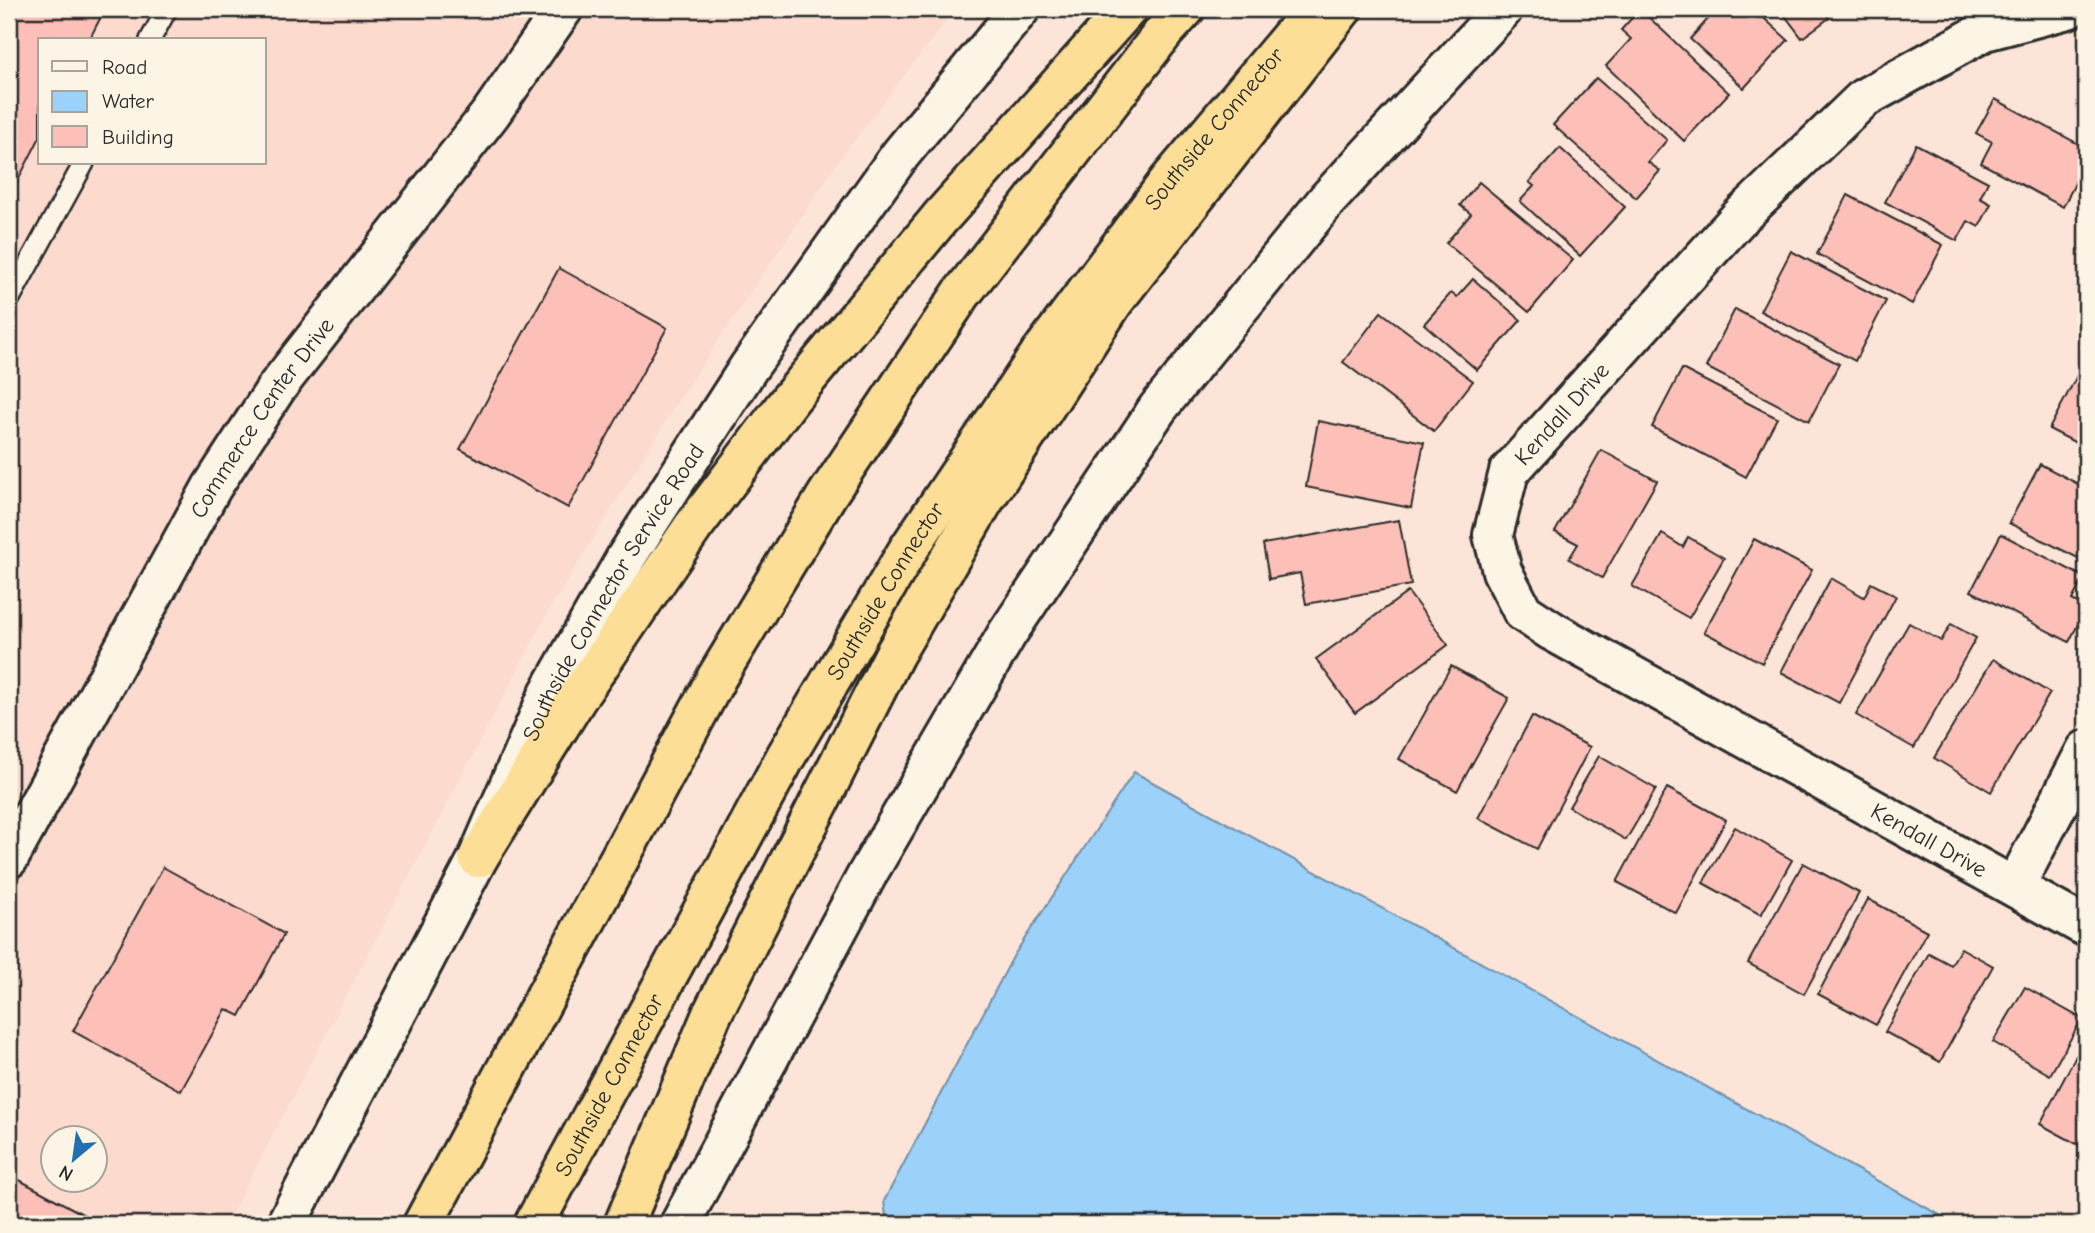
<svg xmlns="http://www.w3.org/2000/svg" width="2095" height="1233" viewBox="0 0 2095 1233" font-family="'Comic Neue',sans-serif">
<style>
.built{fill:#fcdace;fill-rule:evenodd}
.water{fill:#9cd1fa;stroke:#6f8fa7;stroke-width:2}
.building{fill:#fcc0b8;stroke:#2b2b2b;stroke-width:2}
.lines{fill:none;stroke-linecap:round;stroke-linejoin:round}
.service-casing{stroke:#2b2b2b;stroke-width:24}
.minor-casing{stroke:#2b2b2b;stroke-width:44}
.tertiary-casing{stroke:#2b2b2b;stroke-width:44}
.motorway-casing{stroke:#2b2b2b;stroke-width:44}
.service{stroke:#fcf5e5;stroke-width:19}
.minor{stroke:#fcf5e5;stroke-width:38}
.tertiary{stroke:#fcf5e5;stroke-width:38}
.motorway{stroke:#fdde96;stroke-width:38}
.labels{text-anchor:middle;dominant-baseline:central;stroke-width:6;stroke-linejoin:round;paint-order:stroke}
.street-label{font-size:23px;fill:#2b2b2b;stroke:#fcf5e5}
</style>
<rect width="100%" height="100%" fill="#fce5d8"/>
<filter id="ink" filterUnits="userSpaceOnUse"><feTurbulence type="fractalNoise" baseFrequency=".0143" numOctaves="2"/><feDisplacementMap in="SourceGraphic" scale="14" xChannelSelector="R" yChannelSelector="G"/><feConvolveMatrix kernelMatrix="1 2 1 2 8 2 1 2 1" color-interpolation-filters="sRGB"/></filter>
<g filter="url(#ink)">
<path class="built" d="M 9,9 L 955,9 L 842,156 L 678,401 L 549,610 L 226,1224 L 9,1224 ZM 40,40 L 264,40 L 264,163 L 40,163 ZM 52,1138 L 94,1138 L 94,1180 L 52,1180 Z"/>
<polygon class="water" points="1134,772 1956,1224 919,1224 886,1216 884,1201 1014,955"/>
<g class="building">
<polygon points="9,9 105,9 89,40 40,40 40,137 13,190 9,188"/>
<polygon points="1640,9 1729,93 1684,141 1606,66 1631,39 1621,30"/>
<polygon points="1717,9 1725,9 1730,13 1734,9 1754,9 1788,40 1744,88 1690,39"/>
<polygon points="1780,9 1823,9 1829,18 1802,38"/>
<polygon points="1596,78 1667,140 1648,162 1660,171 1636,198 1553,125"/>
<polygon points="1995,99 2086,148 2086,162 2063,207 1981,163 1992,142 1976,133"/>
<polygon points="1916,144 1988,182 1980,198 1991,204 1979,227 1968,221 1957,241 1885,202"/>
<polygon points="1560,148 1625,207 1580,256 1520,201 1534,186 1529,182"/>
<polygon points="1479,182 1573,260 1529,312 1446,243 1471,214 1460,205"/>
<polygon points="1848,195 1943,245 1912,304 1817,254"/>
<polygon points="1791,251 1886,301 1855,361 1760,311"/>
<polygon points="559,268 667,328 568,508 460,449"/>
<polygon points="1473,279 1521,320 1477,370 1424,324 1451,293 1457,297"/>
<polygon points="1735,309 1839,364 1809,421 1706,367"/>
<polygon points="1381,312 1473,381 1434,431 1343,362"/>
<polygon points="1682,369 1777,418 1746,477 1652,427"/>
<polygon points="2080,370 2086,373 2086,448 2049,429"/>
<polygon points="1318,421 1424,442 1411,508 1306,487"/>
<polygon points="1601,450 1657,481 1602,578 1569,559 1578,544 1555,532"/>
<polygon points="2040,464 2086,488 2086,562 2009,523"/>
<polygon points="1399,520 1411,585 1306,604 1300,573 1269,579 1263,544"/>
<polygon points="1662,534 1683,547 1688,537 1724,558 1689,618 1632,586"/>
<polygon points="2001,534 2084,577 2072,600 2086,607 2086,609 2069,642 1971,591"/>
<polygon points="1754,539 1812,570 1762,663 1704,632"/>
<polygon points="1831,578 1864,597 1871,583 1896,596 1839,703 1781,672"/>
<polygon points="1408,592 1448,645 1355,713 1316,659"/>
<polygon points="1909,623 1941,641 1951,624 1976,638 1914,748 1856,715"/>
<polygon points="1993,659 2050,693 1991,792 1934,758"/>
<polygon points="1451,666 1509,698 1457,791 1399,759"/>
<polygon points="1532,716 1590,747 1537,849 1478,818"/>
<polygon points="1599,756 1656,789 1626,840 1569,807"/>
<polygon points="1667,788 1726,820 1676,913 1617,882"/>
<polygon points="1735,827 1792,860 1761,915 1703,883"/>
<polygon points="1803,863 1859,893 1804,994 1748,963"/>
<polygon points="163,867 284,934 240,1016 226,1009 181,1091 73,1031"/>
<polygon points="1868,899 1927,931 1876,1025 1818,994"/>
<polygon points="1961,948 1993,966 1940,1062 1885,1032 1929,953 1951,965"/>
<polygon points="2025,987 2082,1019 2050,1075 1993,1042"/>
<polygon points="2086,1037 2086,1149 2040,1124"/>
<polygon points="10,1175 101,1224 9,1224"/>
</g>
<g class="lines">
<g class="service-casing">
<g id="service">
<polyline points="150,40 167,9"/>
<polyline points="9,300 84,163"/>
</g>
</g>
<g class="minor-casing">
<g id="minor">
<path id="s1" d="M 2068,9 L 1985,31 L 1864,98 L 1740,217 L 1509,472 L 1493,535 L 1502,571 L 1523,612 L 1552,631 L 2086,927"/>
<path id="s2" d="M 9,858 L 212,487 L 277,387 L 491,113 L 563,9"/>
<polyline points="2015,887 2086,750"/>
</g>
</g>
<g class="tertiary-casing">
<g id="tertiary">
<path id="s3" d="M 286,1224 L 478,858 L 549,693 L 627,556 L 749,367 L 900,155 L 1020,9"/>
<polyline points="680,1224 868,873 1007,634 1158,408 1327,200 1503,9"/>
</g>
</g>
<g class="motorway-casing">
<g id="motorway">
<polyline points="478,858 577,698 693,527 791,398 940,218 1127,9"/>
<polyline points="423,1224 717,677 827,495 962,293 1164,32 1185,9"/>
<path id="s4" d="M 534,1224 L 786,756 L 908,550 L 1037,358 L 1169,181 L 1314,9"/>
<polyline points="624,1224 712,1014 894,655 983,502 1114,301 1342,9"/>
</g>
</g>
<use href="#service" class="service"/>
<use href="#minor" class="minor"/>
<use href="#tertiary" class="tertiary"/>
<use href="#motorway" class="motorway"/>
</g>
</g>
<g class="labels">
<g class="street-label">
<text stroke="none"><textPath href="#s4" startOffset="1292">Southside Connector</textPath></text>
<text transform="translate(1562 414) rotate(-48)">Kendall Drive</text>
<text stroke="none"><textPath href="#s2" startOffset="508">Commerce Center Drive</textPath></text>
<text stroke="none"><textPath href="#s4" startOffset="724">Southside Connector</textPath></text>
<text stroke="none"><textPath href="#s3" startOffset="712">Southside Connector Service Road</textPath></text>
<text stroke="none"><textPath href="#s1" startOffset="1354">Kendall Drive</textPath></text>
<text stroke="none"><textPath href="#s4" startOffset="158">Southside Connector</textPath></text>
</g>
</g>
<rect width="2095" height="1233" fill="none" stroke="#fcf5e5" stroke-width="35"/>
<rect x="18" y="18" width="2060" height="1198" fill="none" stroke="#2b2b2b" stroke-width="2.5" filter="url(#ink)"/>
<rect x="38" y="38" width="228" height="126" fill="#fcf5e5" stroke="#a8a49b" stroke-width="2"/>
<rect x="52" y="61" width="35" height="10" fill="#fcf5e5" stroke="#a8a49b" stroke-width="2"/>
<text x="102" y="74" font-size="21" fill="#2b2b2b">Road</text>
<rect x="52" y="91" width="35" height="21" fill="#9cd1fa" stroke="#a8a49b" stroke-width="2"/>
<text x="102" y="108" font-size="21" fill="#2b2b2b">Water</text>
<rect x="52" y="126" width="35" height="21" fill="#fcc0b8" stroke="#a8a49b" stroke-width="2"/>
<text x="102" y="144" font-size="21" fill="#2b2b2b">Building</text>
<g transform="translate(74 1159) rotate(209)"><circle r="33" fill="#fcf5e5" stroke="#a8a49b" stroke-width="2"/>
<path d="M0-5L12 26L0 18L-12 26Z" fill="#1f6fb2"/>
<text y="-10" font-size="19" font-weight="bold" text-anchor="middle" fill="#2b2b2b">N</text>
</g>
</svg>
